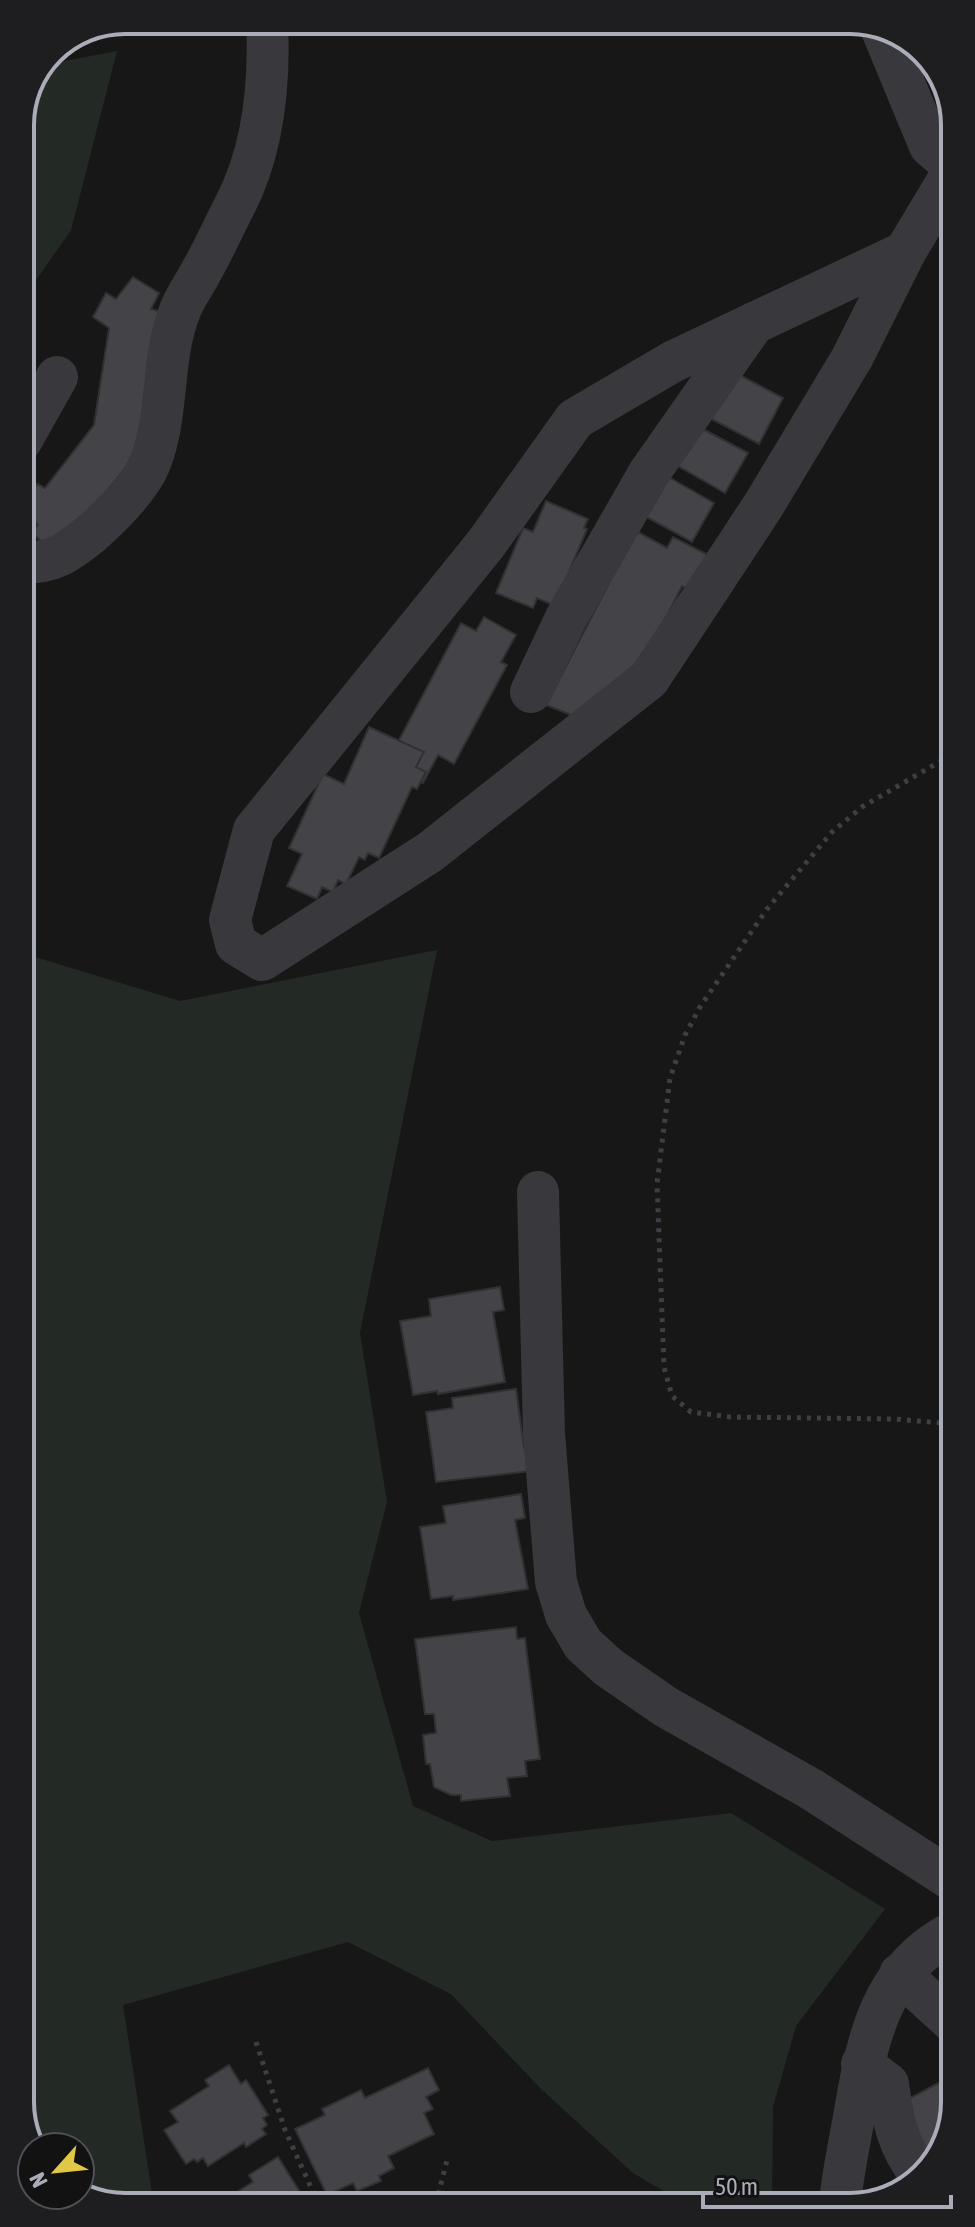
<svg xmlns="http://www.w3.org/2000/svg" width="975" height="2227" viewBox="0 0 975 2227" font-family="'Asap Condensed',sans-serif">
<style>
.green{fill:#232a25}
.building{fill:#444448;stroke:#313134;stroke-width:2}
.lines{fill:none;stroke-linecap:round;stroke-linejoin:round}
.path{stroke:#3e3f44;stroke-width:5;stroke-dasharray:4 6;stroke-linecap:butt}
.minor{stroke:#38383d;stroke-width:42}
.rim{fill:none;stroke:#aaacb7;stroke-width:4}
</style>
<rect width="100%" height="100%" fill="#171718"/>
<g class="green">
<polygon points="117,51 71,230 21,302 20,118 44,65"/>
<polygon points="437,950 360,1333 387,1502 359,1613 413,1806 492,1841 731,1813 885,1909 796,2026 773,2107 772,2202 684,2203 633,2173 541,2089 451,1994 348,1942 123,2005 154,2206 117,2207 80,2192 80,2147 33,2147 26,2136 22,953 180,1001"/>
</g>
<g class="building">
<polygon points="133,277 159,293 151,309 162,312 142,447 55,556 31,531 38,525 21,508 21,501 37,484 45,488 94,425 109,328 93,317 106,293 116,299"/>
<polygon points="730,370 783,398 759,444 706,416"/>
<polygon points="699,427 748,453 725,493 678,466"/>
<polygon points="665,475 714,503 692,542 643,515"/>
<polygon points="546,501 588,519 584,528 587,529 555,606 537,598 533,608 496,593 523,528 533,532"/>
<polygon points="636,531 667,548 673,537 710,556 692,591 682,586 637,675 579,718 546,705"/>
<polygon points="484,617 516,635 501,662 507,665 454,764 438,755 423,783 399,770 402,764 390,757 461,623 476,631"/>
<polygon points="369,727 424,752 416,767 426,772 417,789 412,787 379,858 368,853 365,860 359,857 346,884 338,880 333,892 322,887 317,899 287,886 302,854 289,848 323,774 344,784"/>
<polygon points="500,1287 504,1310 493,1312 505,1382 438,1394 437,1391 413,1395 400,1321 431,1316 429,1299"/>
<polygon points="516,1389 524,1447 532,1471 436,1482 426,1412 453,1408 452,1398"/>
<polygon points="521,1494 525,1518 515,1520 528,1589 453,1600 453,1596 431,1599 420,1527 446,1523 443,1506"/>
<polygon points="516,1627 517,1639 525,1638 540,1759 525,1761 527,1776 507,1778 510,1796 461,1801 461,1795 451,1795 434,1787 430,1764 426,1764 423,1735 436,1733 434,1714 425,1714 415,1639"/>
<polygon points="229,2065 241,2084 246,2080 268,2115 263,2118 267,2125 262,2129 266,2134 246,2147 244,2143 208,2166 203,2158 197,2162 194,2159 186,2164 164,2130 178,2122 170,2111 209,2086 205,2080"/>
<polygon points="428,2068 439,2090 426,2097 433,2109 424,2113 434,2134 388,2156 394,2168 379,2176 381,2181 357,2191 353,2183 327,2195 295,2129 325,2115 322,2109 361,2090 365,2098"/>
<polygon points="946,2079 955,2096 955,2103 937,2161 927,2169 895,2106"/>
<polygon points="278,2157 308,2205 232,2206 227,2198 253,2182 249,2175"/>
</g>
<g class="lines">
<g class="path">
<polyline points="951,755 862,807 832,832 767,909 700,1007 685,1035 670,1078 657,1184 664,1367 672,1396 691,1412 730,1417 894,1419 953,1424"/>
<polyline points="940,1289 953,1293"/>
<polyline points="256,2042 285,2130 319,2205"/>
<polyline points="436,2204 447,2160"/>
</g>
<g class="minor">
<polyline points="882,30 930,146 949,162"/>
<polyline points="905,252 672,362 575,419 485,545 254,830 230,920 236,944 262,960 430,852 649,679 763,506 852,358 905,252 950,177"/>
<polyline points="21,441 57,377"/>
<path d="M 21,563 C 54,563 67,553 92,533 C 112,515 140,488 150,463 C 169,415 161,361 179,313 C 184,298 195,284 202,270 C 214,249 224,226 235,205 C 264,149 270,82 267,20"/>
<polyline points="531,692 566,618 649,473 754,323"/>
<polyline points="538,1192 544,1434 556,1582 566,1615 583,1644 608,1667 666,1707 811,1789 954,1881"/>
<polyline points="900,1974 955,2024"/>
<path d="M 862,2064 L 888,2084 C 893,2120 897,2145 920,2174"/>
<path d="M 840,2202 C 843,2173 849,2145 854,2117 C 867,2041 879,1969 955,1931"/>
</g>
</g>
<path d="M0 0H975V2227H0ZM125 34H850A91 91 0 0 1 941 125V2102A91 91 0 0 1 850 2193H125A91 91 0 0 1 34 2102V125A91 91 0 0 1 125 34Z" fill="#1e1e20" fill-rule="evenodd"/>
<path class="rim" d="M125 34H850A91 91 0 0 1 941 125V2102A91 91 0 0 1 850 2193H125A91 91 0 0 1 34 2102V125A91 91 0 0 1 125 34Z"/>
<g transform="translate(56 2171) rotate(243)"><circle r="38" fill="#121213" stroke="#4f5055" stroke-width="2"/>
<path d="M0-6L14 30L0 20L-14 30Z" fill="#e1c746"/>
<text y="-12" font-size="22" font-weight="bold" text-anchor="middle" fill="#aaacb7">N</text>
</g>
<path d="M703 2195v12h248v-12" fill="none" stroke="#aaacb7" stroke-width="4"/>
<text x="715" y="2195" font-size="24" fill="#aaacb7" stroke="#121213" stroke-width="6" paint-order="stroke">50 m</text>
</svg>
